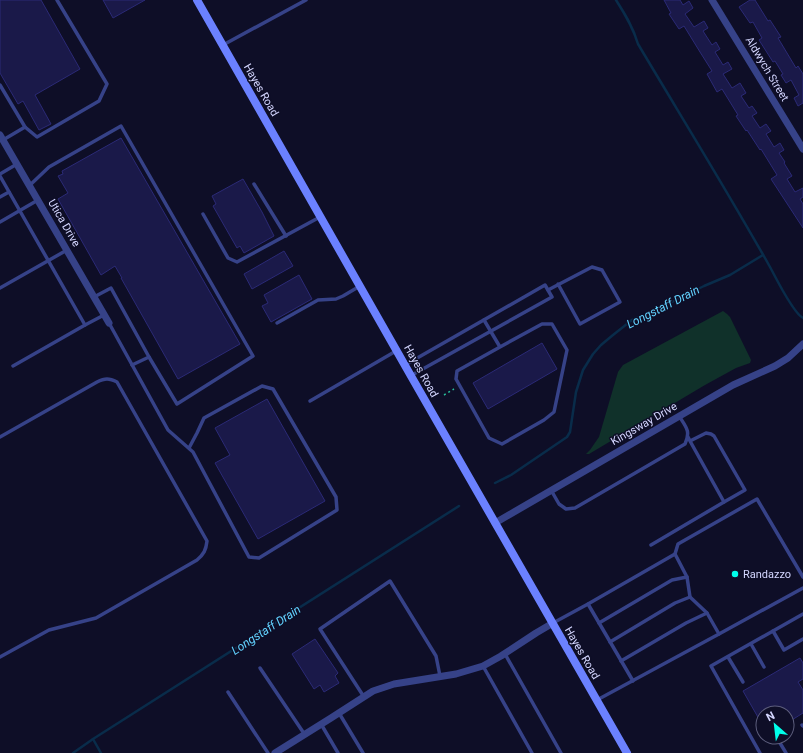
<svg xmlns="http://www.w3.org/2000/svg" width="803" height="753" viewBox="0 0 803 753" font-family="Roboto,sans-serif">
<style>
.green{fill:#10312a}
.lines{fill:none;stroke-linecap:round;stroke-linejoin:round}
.stream{stroke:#092c4a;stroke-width:2.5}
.building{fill:#1a1949;stroke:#2b2a76}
.path{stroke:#28be9b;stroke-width:1.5;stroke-dasharray:2 3;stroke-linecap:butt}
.lane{stroke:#364288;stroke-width:3.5}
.street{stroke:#364288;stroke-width:7}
.secondary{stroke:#6b81ff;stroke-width:8}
.poi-dot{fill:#00ffeb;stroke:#0e0e27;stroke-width:1.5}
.labels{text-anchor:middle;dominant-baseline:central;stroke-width:3;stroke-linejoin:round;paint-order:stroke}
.street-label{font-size:11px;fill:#d4d6ff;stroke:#0e0e27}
.poi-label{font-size:11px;fill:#d4d6ff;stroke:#0e0e27;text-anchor:start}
.water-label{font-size:12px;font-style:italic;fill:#62d2ff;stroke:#0e0e27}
</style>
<rect width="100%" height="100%" fill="#0e0e27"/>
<polygon class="green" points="723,311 727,314 730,317 751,360 750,363 736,368 705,385 589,454 586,454 590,450 599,437 618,372 623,365"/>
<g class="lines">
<g class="stream">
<path d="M 616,0 C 625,14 633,27 638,44 C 682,118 728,192 770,267 C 776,278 793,313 803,318"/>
<polyline points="495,483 511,475 567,437 570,432 576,392 583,370 593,354 601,345 613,335 632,320 652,312 704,286 730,275 763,255"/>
<polyline points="93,739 101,753"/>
<polyline points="73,753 93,739 459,506"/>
</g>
</g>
<g class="building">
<polygon points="0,0 41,0 80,69 35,95 51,124 39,130 23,101 18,104 0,73"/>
<polygon points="103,0 145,0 113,18"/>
<polygon points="664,0 680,0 683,5 689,1 693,8 685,14 694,27 704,21 708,28 703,31 712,45 716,42 720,49 715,52 723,65 728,62 732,69 723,74 732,88 740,83 746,93 741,96 749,108 752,106 757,113 752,116 760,128 766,124 771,131 766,134 774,147 780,143 784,150 779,153 785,162 784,163 792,176 787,179 795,192 803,188 803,197 800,199 803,204 803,228 771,179 777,175 761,149 760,150 747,130 746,131 736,116 738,115 722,89 717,92 707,74 712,71 700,52 684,26 679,29 669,14 671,13"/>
<polygon points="750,0 755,0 768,21 770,20 781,37 778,38 796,68 798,66 803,74 803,103 798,106 794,98 799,95 791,80 786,83 781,75 783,74 775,61 773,62 759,40 762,38 753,22 750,23 739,7"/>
<polygon points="121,138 240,344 178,379 121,278 122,278 115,266 101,275 58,199 68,193 58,176 63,174 62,171"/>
<polygon points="243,179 262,212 274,236 244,253 240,246 237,248 213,206 216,204 212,196"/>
<polygon points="284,251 293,266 252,289 244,274"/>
<polygon points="299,275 312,299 271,322 262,306 268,303 264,295"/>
<polygon points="542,343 557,369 488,409 473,383"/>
<polygon points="267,399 325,501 258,539 215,463 230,455 215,428"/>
<polygon points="315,639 338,673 335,676 339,683 324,692 320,685 314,689 292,654"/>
<polygon points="800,658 803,663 803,679 798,682 803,690 803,713 787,723 787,713 763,713 763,726 743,691"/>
</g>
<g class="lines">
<polyline class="path" points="444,395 454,389"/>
<g class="lane">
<polyline points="223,45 306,0"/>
<polyline points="0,85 25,127"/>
<polyline points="3,140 25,127 37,137 99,101 107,84 57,0"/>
<polyline points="0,174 17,164"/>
<polyline points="0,176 85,325 13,366"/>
<polyline points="254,184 286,236"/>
<polyline points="29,186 49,167 121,126 253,356 177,404 149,357 132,365"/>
<polyline points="0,197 9,192"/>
<polyline points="203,214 228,258 237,262 320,217"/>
<polyline points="0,222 38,200"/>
<polyline points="0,288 67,250"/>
<polyline points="548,290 592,267 602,270 620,302 580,324 558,284"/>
<polyline points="94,297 111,288 149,357"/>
<polyline points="484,320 500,347 542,324 552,324 567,350 554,412 544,420 502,444 489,438 456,379 457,371 500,347"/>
<polyline points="109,323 168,430 193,452 249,557 259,558 337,510 336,497 273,389 262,386 204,418 197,433 189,448"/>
<polyline points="277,323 318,300 336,299 343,296 360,286"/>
<polyline points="85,325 104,315"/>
<polyline points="405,365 545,285 552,297 412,375"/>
<polyline points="310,401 396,351"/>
<path d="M 0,437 L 97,382 C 105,378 109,378 117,382 L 207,541 C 206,550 204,554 197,560 L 96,618 L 49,630 L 0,657"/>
<polyline points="688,437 690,441 724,502 745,490 714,436 711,434 706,433 690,441"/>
<path d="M 551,490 L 559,504 L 566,509 L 575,508 L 685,444 C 691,431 686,427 679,416"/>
<polyline points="651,545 724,502"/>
<polyline points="675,554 678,544 757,499 803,577"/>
<polyline points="588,604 633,681"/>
<polyline points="553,623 588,604 675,554 687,577 690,597 707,613 719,634 597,700"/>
<polyline points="599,623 672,580 687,577"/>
<polyline points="773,631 784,650 803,639"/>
<polyline points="719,634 803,588"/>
<polyline points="610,642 675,603 690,597"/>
<polyline points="751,644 764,667"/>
<polyline points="505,654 561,753"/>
<polyline points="728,657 743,682"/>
<polyline points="621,661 686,623 707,613"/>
<polyline points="483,666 532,753"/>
<polyline points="260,668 305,735"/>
<polyline points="228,692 268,753"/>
<polyline points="364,697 320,629 390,581 436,656 440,676"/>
<polyline points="339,713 363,753"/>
<polyline points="321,724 338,753"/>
<polyline points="802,725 803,726"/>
<polyline points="777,738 786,753"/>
<polyline points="760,753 711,666 803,614"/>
</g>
<g class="street">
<polyline points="712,0 803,149"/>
<polyline points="0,135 109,323"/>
<polyline points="495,523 733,385 775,366 788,358 803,344"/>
<polyline points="275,753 331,718 373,691 394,684 456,674 483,666 501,656 536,633 553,623"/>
</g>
<polyline class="secondary" points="197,0 411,376 627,753"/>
</g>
<circle class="poi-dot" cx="735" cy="574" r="4"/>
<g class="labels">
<g class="street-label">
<text transform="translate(767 69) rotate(59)">Aldwych Street</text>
<text transform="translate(261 90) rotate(60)">Hayes Road</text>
<text transform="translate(64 223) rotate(60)">Utica Drive</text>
<text transform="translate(421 371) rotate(61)">Hayes Road</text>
<text transform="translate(644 424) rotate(-30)">Kingsway Drive</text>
<text transform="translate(582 653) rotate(60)">Hayes Road</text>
</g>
<g class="poi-label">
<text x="743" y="574">Randazzo</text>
</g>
<g class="water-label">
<text transform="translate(663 307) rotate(-27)">Longstaff Drain</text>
<text transform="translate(266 630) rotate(-33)">Longstaff Drain</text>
</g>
</g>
<g transform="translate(775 725) rotate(332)"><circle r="19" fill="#0e0e27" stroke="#5d5e7d"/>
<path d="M0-3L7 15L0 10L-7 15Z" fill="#00ffeb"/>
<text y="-6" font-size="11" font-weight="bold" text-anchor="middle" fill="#d4d6ff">N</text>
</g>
</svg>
